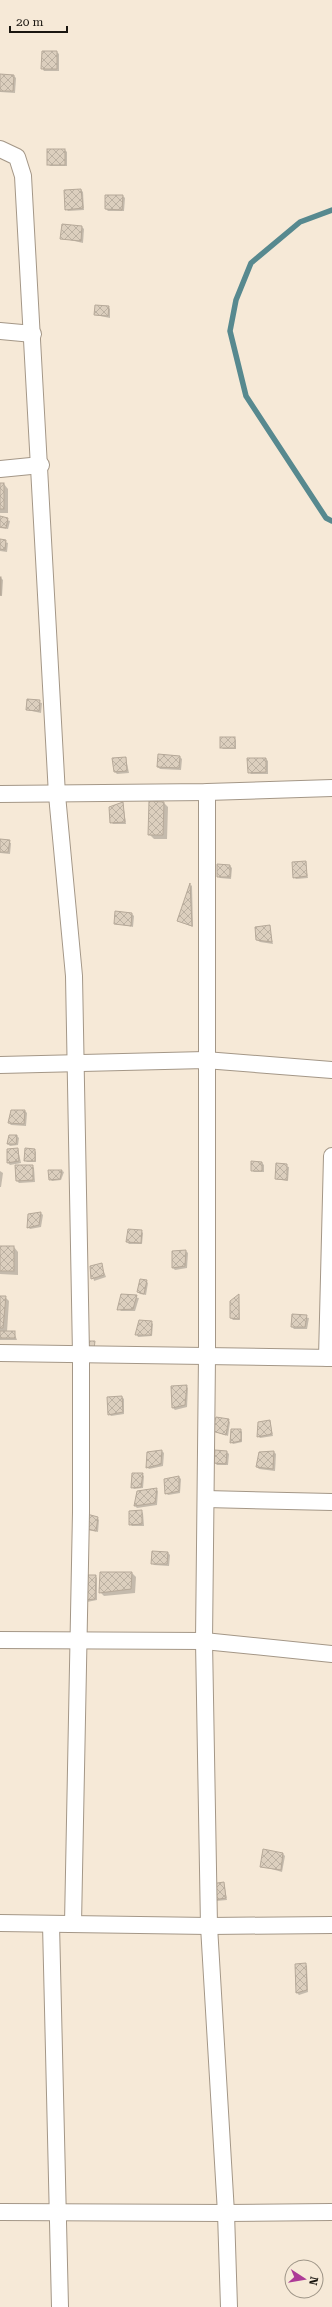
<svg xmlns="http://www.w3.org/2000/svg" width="332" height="2307" viewBox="0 0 332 2307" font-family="'Roboto Serif',serif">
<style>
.shadow{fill:#0003}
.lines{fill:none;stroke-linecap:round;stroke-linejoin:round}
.stream{stroke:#57898f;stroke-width:5.5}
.building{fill:url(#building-cross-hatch);stroke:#b6a999}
.minor-casing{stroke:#a49787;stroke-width:18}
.minor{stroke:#fff;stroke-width:16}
</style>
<defs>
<pattern id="building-cross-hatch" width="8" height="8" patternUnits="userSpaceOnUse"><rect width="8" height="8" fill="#dccfbe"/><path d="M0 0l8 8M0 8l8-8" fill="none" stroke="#bcb1a2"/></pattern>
</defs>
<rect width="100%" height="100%" fill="#f6e9d7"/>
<g class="shadow">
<polygon points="57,52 59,54 59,71 44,71 42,68"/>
<polygon points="0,75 14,76 16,78 15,93 0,92"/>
<polygon points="65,150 67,152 67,166 50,166 48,164"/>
<polygon points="81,190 83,192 84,210 68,211 66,209"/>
<polygon points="123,196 125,198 124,211 108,211 106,209"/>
<polygon points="82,227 84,229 83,243 61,238"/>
<polygon points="108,307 110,309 110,318 95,315"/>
<polygon points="0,484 4,484 8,489 8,513 0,513"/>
<polygon points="0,517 10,521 8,529 0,528"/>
<polygon points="0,540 8,543 7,552 0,551"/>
<polygon points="1,578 3,580 2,596 0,596"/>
<polygon points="28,700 42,703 41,713 27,710"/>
<polygon points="234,738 236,740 236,749 223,749 221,747"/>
<polygon points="180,757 182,759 181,770 160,769 158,767"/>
<polygon points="126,758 129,773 117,774 115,772"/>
<polygon points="266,759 268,761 268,774 251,774 249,772"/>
<polygon points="123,803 126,824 113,824 111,822 110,808"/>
<polygon points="164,803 168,807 167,839 154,839 149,834"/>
<polygon points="0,840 11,843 10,854 0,853"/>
<polygon points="305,862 308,878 296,879 294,877"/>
<polygon points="230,866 232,868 231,879 220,878 218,876"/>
<polygon points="191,885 192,886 193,927 178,921"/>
<polygon points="132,914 134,916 133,927 115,923"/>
<polygon points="269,926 273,944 260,942 257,940"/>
<polygon points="12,1111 25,1111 27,1113 26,1126 11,1125 9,1123"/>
<polygon points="17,1136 19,1138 18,1145 10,1146 8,1144"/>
<polygon points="18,1149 21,1163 10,1165 8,1163"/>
<polygon points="34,1150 36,1152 36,1162 27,1162 25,1160"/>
<polygon points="262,1163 264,1165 264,1172 254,1172 252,1170"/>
<polygon points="277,1164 289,1167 288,1181 276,1179"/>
<polygon points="32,1166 34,1168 35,1182 19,1183 17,1181"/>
<polygon points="0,1171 3,1173 1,1187 0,1187"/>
<polygon points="62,1171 64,1172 61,1180 52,1181 50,1179"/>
<polygon points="41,1213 43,1215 41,1227 30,1229 28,1227"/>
<polygon points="141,1231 143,1233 142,1244 129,1244 127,1242"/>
<polygon points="0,1247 14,1247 18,1252 18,1275 0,1274"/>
<polygon points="186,1251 188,1253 187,1268 175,1270 173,1268"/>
<polygon points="101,1264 106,1277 94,1281 91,1267"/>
<polygon points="146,1281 148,1283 146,1295 140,1294 138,1292"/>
<polygon points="121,1295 139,1298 135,1311 121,1311 119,1309"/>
<polygon points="239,1296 240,1320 233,1320 231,1318 231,1302"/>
<polygon points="0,1297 5,1297 9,1301 7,1332 14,1332 17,1340 0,1340"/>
<polygon points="293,1315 309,1318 307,1329 294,1329 292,1327"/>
<polygon points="151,1322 153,1324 152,1336 138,1337 137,1335"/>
<polygon points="186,1386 188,1388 187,1407 175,1410 173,1408"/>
<polygon points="122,1397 124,1399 124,1414 111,1416 109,1414"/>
<polygon points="228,1420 230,1422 228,1436 213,1431"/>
<polygon points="270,1421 273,1436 260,1438 258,1436"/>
<polygon points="240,1430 242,1432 242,1442 233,1444 231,1442"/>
<polygon points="162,1451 164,1453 163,1466 149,1469 147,1467"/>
<polygon points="227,1452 229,1454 228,1465 217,1465 215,1463"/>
<polygon points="274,1452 276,1454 275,1471 259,1469 257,1467"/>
<polygon points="142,1474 144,1476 143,1488 134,1489 132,1487"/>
<polygon points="179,1477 181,1479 180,1493 168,1495 166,1493"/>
<polygon points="156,1489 158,1491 157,1505 137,1508 135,1506"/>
<polygon points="141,1511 143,1513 144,1526 132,1526 130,1524"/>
<polygon points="97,1518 99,1520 98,1532 87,1530"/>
<polygon points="153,1552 168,1553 170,1555 169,1566 154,1565 152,1563"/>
<polygon points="132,1573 136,1577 135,1593 104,1596 100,1592"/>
<polygon points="95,1576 97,1578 97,1600 87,1602 85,1600"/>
<polygon points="283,1854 285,1856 282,1872 261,1866"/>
<polygon points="224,1883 227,1900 216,1901"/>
<polygon points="305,1964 307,1966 308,1992 299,1995 297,1993"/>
</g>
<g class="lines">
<polyline class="stream" points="332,210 300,222 251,263 236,300 230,331 246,396 326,518 332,521"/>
</g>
<g class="building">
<polygon points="42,51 57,51 57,69 41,69"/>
<polygon points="0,74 14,75 13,91 0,91"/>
<rect x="47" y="149" width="18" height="16"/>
<polygon points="81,189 83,208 65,210 64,190"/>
<polygon points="105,195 123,195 122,210 105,209"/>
<polygon points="62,224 82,226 81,241 60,239"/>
<polygon points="95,305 109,306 108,316 94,315"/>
<rect x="0" y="483" width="4" height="26"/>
<polygon points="0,516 8,518 6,528 0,527"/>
<polygon points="0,539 6,540 5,550 0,549"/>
<rect x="0" y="577" width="1" height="18"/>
<polygon points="27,699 40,700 39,711 26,710"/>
<rect x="220" y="737" width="15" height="11"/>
<polygon points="158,754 180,756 179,768 157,767"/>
<polygon points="126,757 127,771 114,772 112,758"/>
<polygon points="247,758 266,758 266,772 248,773"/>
<polygon points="149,801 164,802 163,835 148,835"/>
<polygon points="123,802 125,822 110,823 109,807"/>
<polygon points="0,839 10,840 8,852 0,852"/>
<polygon points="306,861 307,876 293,878 292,862"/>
<polygon points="217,864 230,865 230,877 217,877"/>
<polygon points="190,883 192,926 177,921"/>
<polygon points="115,911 132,913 131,926 114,924"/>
<polygon points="270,925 272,942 256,940 255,927"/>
<polygon points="11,1110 25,1110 24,1124 8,1123"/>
<polygon points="9,1135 17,1135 16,1144 7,1144"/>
<polygon points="18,1148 19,1161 7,1163 7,1149"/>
<polygon points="25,1148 35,1149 35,1161 24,1161"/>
<polygon points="251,1161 262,1162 262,1171 251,1171"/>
<polygon points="276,1163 287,1164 287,1180 275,1179"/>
<polygon points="15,1165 33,1165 33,1180 16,1181"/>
<polygon points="48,1170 62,1170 60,1179 49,1180"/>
<polygon points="41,1212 39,1225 27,1228 28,1214"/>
<polygon points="128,1229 142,1230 141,1243 126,1242"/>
<rect x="0" y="1246" width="14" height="25"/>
<polygon points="186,1250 185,1266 172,1268 172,1251"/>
<polygon points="102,1263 104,1275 91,1279 90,1266"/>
<polygon points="140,1279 147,1280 144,1294 137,1292"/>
<polygon points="121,1294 137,1295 133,1309 117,1310"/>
<polygon points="239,1294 239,1319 230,1318 230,1301"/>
<polygon points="0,1296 6,1296 3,1328 0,1328"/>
<polygon points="292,1314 307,1315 305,1327 291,1327"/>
<polygon points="139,1320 152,1321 151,1335 135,1335"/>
<rect x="0" y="1331" width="15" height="7"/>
<polygon points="87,1341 95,1341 94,1349 87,1350"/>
<polygon points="187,1385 185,1405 172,1408 171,1386"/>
<polygon points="122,1396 123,1412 108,1415 107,1397"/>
<polygon points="216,1417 229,1419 226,1435 212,1431"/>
<polygon points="270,1420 272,1434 257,1437 258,1422"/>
<polygon points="231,1429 241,1429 241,1441 230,1443"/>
<polygon points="162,1450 161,1464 146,1468 147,1452"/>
<polygon points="215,1450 227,1451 226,1464 214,1463"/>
<polygon points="274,1451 273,1469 256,1467 259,1452"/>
<polygon points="132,1473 143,1473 141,1487 131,1488"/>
<polygon points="179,1476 179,1491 165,1494 164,1479"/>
<polygon points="157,1488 155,1503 134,1506 137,1491"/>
<polygon points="142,1510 142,1524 129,1525 129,1511"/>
<polygon points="87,1514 98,1517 96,1531 84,1528"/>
<polygon points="152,1551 168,1552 167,1564 151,1564"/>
<polygon points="100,1572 132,1572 131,1589 99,1593"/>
<polygon points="84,1575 96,1575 95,1599 84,1600"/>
<polygon points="263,1849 283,1853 281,1870 260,1867"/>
<polygon points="224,1882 226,1898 213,1900 211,1884"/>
<polygon points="306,1963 307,1990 296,1993 295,1964"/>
</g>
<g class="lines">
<g class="minor-casing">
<g id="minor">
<polyline points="0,149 17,157 23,176 57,795 74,976 81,1354 81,1512 73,1924"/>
<polyline points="0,331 33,334"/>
<polyline points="0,469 41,465"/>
<polyline points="207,792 207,1356 204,1641 209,1926 226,2213 229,2307"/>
<polyline points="0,794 207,792 332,788"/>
<polyline points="0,1065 205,1060 332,1070"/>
<polyline points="0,1353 332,1358"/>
<polyline points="327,1358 332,1156"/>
<polyline points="206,1499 332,1502"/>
<polyline points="0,1640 204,1641 332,1654"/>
<polyline points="0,1923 209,1926 332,1925"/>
<polyline points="51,1924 60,2307"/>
<polyline points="0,2212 226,2213 332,2212"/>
</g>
</g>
<use href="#minor" class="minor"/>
</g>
<g transform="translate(304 2279) rotate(102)"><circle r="19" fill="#f6e9d7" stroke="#9e9587"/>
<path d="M0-3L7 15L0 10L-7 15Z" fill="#ad3b97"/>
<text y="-6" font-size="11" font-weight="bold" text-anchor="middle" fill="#1a1610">N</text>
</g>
<path d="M10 26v6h57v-6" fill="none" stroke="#1a1610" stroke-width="2"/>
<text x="16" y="26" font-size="12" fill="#1a1610" stroke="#f6e9d7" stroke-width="3" paint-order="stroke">20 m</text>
</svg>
